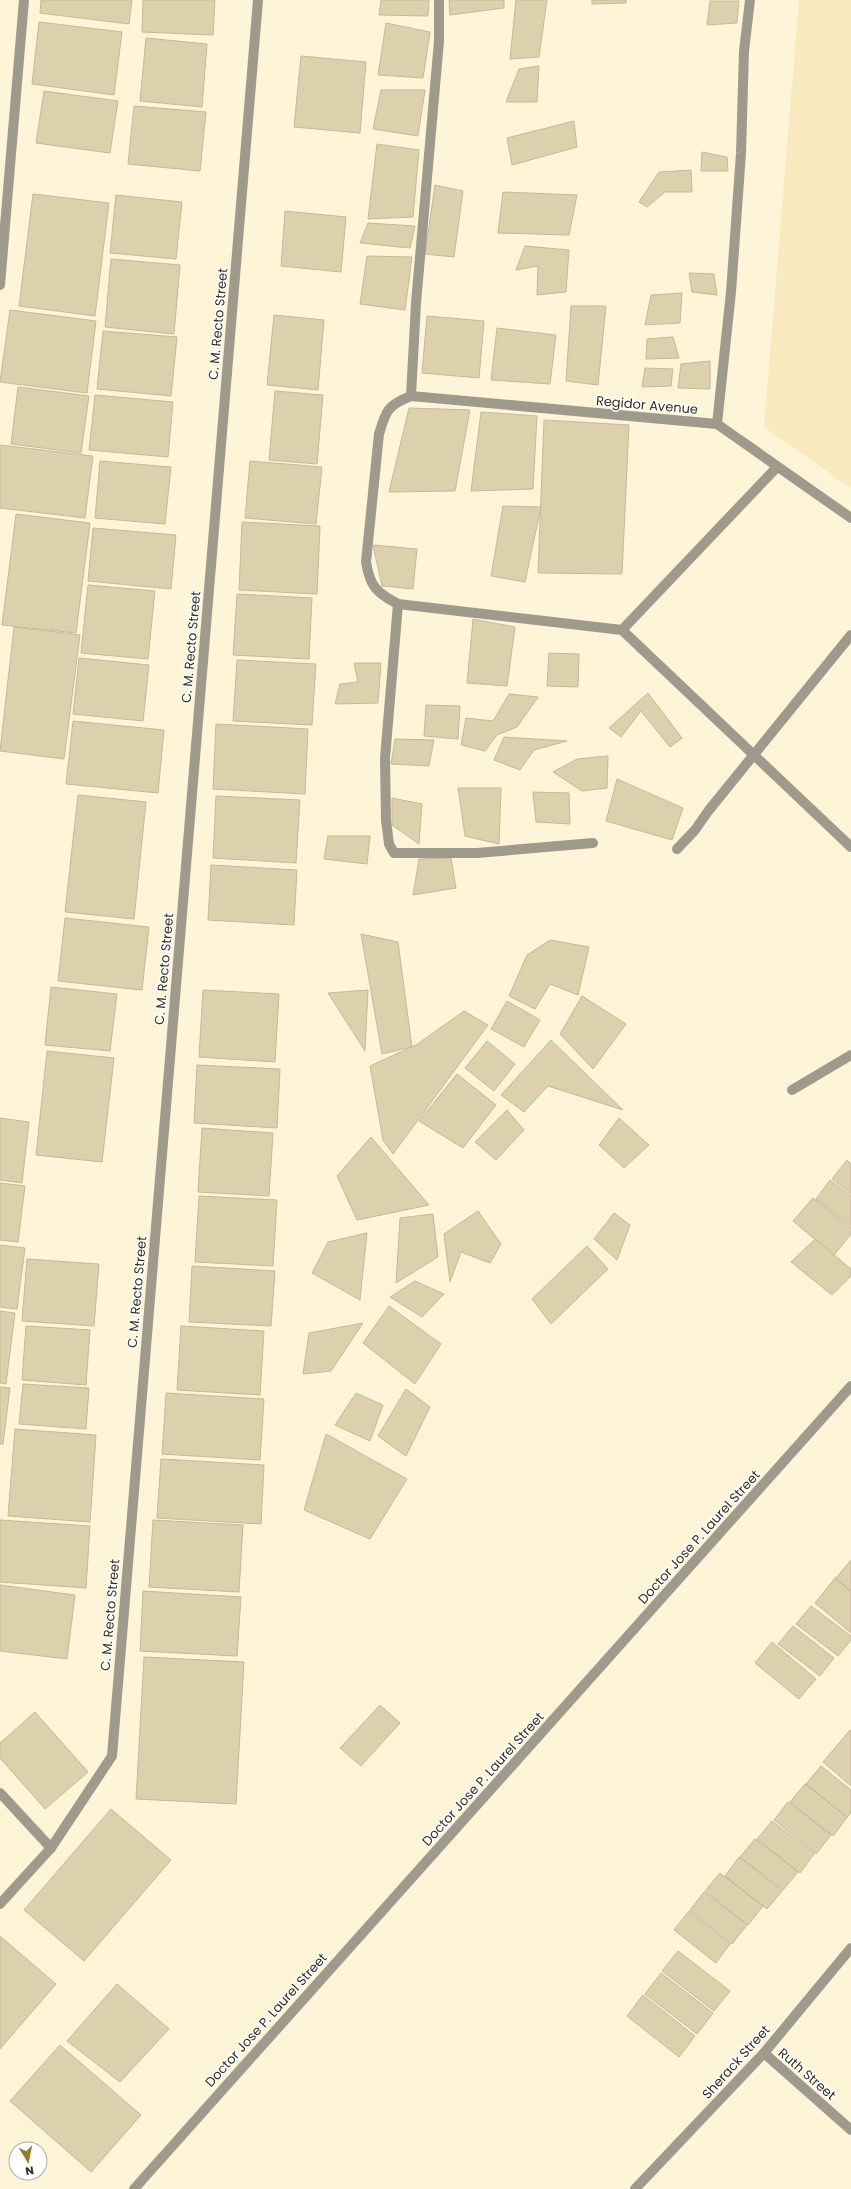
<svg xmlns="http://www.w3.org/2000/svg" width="851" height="2189" viewBox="0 0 851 2189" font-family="Poppins,sans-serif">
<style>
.built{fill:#f8e9be}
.building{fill:#ddd0ad;stroke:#c6b997}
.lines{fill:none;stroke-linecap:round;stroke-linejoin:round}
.minor{stroke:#a09a8c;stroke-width:10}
.labels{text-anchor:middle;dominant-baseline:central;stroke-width:3;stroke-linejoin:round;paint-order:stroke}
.street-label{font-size:13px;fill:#342f21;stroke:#fff}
</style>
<rect width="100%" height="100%" fill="#fef4d8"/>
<polygon class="built" points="799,0 851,0 851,488 764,427"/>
<g class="building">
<polygon points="41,0 132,0 129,24 40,13"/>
<polygon points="143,0 215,0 213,35 142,32"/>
<polygon points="381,0 429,0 428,16 379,15"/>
<polygon points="449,0 504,0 504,8 450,15"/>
<polygon points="516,0 547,0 539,57 510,59"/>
<polygon points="592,0 626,0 626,3 592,4"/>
<polygon points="710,1 739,1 737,23 707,25"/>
<polygon points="39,22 122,32 114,95 32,84"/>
<polygon points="386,23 430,32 423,78 378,75"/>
<polygon points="146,38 207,44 202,107 140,101"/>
<polygon points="301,56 366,62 360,133 294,127"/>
<polygon points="539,66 537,102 506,102 519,69"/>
<polygon points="381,90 425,90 418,136 373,129"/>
<polygon points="44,91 118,101 110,153 36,143"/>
<polygon points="134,106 206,112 200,171 128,164"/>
<polygon points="574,121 577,147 512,165 507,138"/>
<polygon points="377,144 419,150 413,217 368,219"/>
<polygon points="702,152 727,157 728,171 701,171"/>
<polygon points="691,170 692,192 665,192 647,207 639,202 659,172"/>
<polygon points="435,185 463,191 454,257 425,254"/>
<polygon points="503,192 577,195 569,235 498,233"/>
<polygon points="33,194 109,203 95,316 19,306"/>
<polygon points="116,195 182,202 176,259 110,253"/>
<polygon points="285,211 346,217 341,272 281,266"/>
<polygon points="368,223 415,226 410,248 360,243"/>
<polygon points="525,246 569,250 566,292 537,295 538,266 516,270"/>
<polygon points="367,256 412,257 405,310 360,304"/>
<polygon points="111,259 180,265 174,334 105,327"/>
<polygon points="689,273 714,274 717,295 692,292"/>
<polygon points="682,293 680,323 645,325 651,295"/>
<polygon points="571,306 606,306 598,385 566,381"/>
<polygon points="10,310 96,321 87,393 0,382"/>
<polygon points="274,315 324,320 318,390 267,385"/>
<polygon points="427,316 484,321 479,378 422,373"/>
<polygon points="497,328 556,335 550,384 491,380"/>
<polygon points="103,331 177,337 171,396 97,389"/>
<polygon points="673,337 679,358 646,359 647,339"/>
<polygon points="710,361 710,389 678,388 681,364"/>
<polygon points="645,368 673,369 671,386 642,387"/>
<polygon points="18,387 89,396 81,453 11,444"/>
<polygon points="275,391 323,395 317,464 269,460"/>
<polygon points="95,395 173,402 168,457 89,450"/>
<polygon points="409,408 470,410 455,491 389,492"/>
<polygon points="481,412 537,416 533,489 471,491"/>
<polygon points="544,420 629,425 622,574 538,573"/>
<polygon points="0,445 93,456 85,518 0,508"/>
<polygon points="100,461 171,467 165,524 95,518"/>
<polygon points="250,461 322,467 316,524 245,518"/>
<polygon points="503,506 541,507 525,582 491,576"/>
<polygon points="16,514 90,523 76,633 2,625"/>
<polygon points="242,522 320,526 317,594 239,590"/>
<polygon points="93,528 176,535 171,589 88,581"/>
<polygon points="373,545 417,549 413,589 382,586"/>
<polygon points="88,585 155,591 148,659 81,653"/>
<polygon points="237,594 312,598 309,659 233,655"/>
<polygon points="473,619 515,627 507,686 467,683"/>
<polygon points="14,627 80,635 64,759 0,751"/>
<polygon points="549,653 579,654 578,687 547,686"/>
<polygon points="79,658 149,665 143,721 73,714"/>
<polygon points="237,660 316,664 312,725 233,721"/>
<polygon points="354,663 381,663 378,703 335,704 340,684 358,682"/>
<polygon points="648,693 682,738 670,747 641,711 621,737 609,728"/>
<polygon points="509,694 538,697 517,727 497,735 485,751 461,745 466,718 493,721"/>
<polygon points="426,705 460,706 458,739 424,736"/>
<polygon points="73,721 164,730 158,793 66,784"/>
<polygon points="216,724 308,729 305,794 213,789"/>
<polygon points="504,737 567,741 534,750 520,770 494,760"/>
<polygon points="395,739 434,740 429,766 391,764"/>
<polygon points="608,756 607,788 582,791 553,772 577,759"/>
<polygon points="617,779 683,808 672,840 606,821"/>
<polygon points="458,788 501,788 499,844 465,836"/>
<polygon points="533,792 569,793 570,824 536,822"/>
<polygon points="78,795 146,802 134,919 65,912"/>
<polygon points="216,796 300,800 296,863 213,858"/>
<polygon points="392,798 422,804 419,844 392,825"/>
<polygon points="328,836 370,836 367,864 324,859"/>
<polygon points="451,858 456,888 413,895 419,859"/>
<polygon points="211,865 297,870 294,925 208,920"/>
<polygon points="65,918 149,927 142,990 58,981"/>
<polygon points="361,934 398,942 412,1047 382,1054"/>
<polygon points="550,940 589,947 578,995 550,984 535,1009 509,996 527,955"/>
<polygon points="51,987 117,994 110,1051 45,1045"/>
<polygon points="203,990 279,994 275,1062 199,1057"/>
<polygon points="368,990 365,1051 328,993"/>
<polygon points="582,996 626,1024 593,1069 560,1034"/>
<polygon points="507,1001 540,1020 524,1047 491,1029"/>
<polygon points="464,1011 488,1025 393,1154 383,1140 370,1066 416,1045"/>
<polygon points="551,1040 623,1110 548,1086 524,1112 501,1095"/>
<polygon points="487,1041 515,1064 494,1091 465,1068"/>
<polygon points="47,1051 114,1058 102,1162 36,1155"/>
<polygon points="197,1065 280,1069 277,1128 194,1123"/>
<polygon points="457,1074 496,1105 463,1148 419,1121"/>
<polygon points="507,1110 524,1130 496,1160 475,1142"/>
<polygon points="0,1118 29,1122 22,1183 0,1180"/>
<polygon points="619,1118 649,1145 624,1168 599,1145"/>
<polygon points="202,1128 273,1133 269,1196 198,1192"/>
<polygon points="371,1137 429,1205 357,1220 337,1176"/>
<polygon points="847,1160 851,1164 851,1194 832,1179"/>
<polygon points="830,1180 851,1196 851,1226 816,1199"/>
<polygon points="0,1183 25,1186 18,1242 0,1240"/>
<polygon points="199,1196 277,1200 273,1266 195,1262"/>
<polygon points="813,1198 851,1228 851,1234 834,1255 793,1221"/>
<polygon points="478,1211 501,1244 490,1263 461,1252 450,1282 444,1234"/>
<polygon points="614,1213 630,1225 617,1260 594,1239"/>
<polygon points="433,1214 438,1257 396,1283 400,1218"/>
<polygon points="367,1233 360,1300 312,1273 328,1242"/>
<polygon points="815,1239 851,1269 851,1276 832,1295 791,1262"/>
<polygon points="0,1245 25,1248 17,1309 0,1307"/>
<polygon points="587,1246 608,1269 551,1324 532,1299"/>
<polygon points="27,1259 99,1264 94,1326 22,1321"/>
<polygon points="192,1266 275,1271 271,1326 189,1322"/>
<polygon points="415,1281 444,1294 422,1317 390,1297"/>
<polygon points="389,1306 441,1344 415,1384 363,1343"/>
<polygon points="0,1311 15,1313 6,1384 0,1383"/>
<polygon points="363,1323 331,1371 303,1374 309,1333"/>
<polygon points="26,1326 90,1330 86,1385 22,1380"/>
<polygon points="181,1326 264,1331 260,1395 177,1390"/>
<polygon points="23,1384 89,1388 86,1429 19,1424"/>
<polygon points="0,1387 10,1388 3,1444 0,1444"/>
<polygon points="406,1389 430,1407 406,1456 378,1436"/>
<polygon points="166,1393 264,1399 260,1460 162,1454"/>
<polygon points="356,1393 383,1405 370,1441 335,1425"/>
<polygon points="15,1429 96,1435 90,1522 8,1516"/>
<polygon points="326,1434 407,1479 370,1539 304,1510"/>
<polygon points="161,1459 264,1465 261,1524 157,1518"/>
<polygon points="0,1520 90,1526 86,1588 0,1582"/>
<polygon points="153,1520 243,1525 239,1592 149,1587"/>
<polygon points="851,1560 851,1591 836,1578"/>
<polygon points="835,1578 851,1592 851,1633 815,1603"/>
<polygon points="0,1585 75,1595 67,1659 0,1651"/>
<polygon points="143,1591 241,1597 237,1656 140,1651"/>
<polygon points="811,1606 851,1636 851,1640 838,1656 796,1624"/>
<polygon points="793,1626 834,1658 820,1676 778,1644"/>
<polygon points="772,1642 816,1679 799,1699 755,1663"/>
<polygon points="144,1657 244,1662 236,1804 136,1799"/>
<polygon points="380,1705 400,1723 361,1766 340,1748"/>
<polygon points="35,1712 88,1772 45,1809 0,1758 0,1743"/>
<polygon points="850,1730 851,1731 851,1786 823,1762"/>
<polygon points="821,1766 851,1790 851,1813 847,1817 806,1784"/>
<polygon points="805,1784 847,1817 833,1836 790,1802"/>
<polygon points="788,1802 831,1835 816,1854 774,1820"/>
<polygon points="111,1809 171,1860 84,1961 24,1910"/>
<polygon points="772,1821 814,1854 800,1873 757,1839"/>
<polygon points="755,1839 798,1872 783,1890 740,1857"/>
<polygon points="739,1857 782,1891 767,1909 725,1876"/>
<polygon points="720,1873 763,1906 748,1925 705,1891"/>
<polygon points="704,1892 747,1925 732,1944 690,1910"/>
<polygon points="689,1911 730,1944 716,1963 674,1930"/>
<polygon points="0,1936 56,1984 0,2049"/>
<polygon points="678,1951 730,1991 714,2011 662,1971"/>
<polygon points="661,1973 713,2013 697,2034 645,1994"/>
<polygon points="117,1984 169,2029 120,2082 67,2041"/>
<polygon points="643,1995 695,2036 679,2057 627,2016"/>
<polygon points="60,2045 141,2115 91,2172 10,2101"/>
</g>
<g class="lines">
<g class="minor">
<polyline points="0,285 24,0"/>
<polyline points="411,396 416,303 439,41 439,0"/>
<polyline points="717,424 731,292 741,153 744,51 750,0"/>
<path d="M 851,518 L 717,424 L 411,396 C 388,405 386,410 379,434 L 366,562 C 370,587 377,593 398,604 L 622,630 L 851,847"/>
<polyline points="398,604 385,758 386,820 389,844 394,853 477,853 593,843"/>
<polyline points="622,630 777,467"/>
<polyline points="677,849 695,830 709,810 851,635"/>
<polyline points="792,1090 851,1055"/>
<polyline points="0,1793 51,1848"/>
<polyline points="0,1904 51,1848 112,1756 258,0"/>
<polyline points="764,2053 851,2130"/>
<polyline points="134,2189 851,1386"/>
<polyline points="635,2189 764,2053 851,1948"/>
</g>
</g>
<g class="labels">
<g class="street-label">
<text transform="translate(218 324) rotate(-85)">C. M. Recto Street</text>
<text transform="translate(647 405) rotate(5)">Regidor Avenue</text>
<text transform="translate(191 647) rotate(-85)">C. M. Recto Street</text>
<text transform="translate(164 969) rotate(-85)">C. M. Recto Street</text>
<text transform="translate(137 1292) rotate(-85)">C. M. Recto Street</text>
<text transform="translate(699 1537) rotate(-48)">Doctor Jose P. Laurel Street</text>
<text transform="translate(110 1615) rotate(-85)">C. M. Recto Street</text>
<text transform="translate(483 1779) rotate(-48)">Doctor Jose P. Laurel Street</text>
<text transform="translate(266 2020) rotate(-48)">Doctor Jose P. Laurel Street</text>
<text transform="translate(736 2062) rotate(-48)">Sherack Street</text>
<text transform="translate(807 2074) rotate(41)">Ruth Street</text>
</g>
</g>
<g transform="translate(28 2161) rotate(170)"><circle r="19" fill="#ffffff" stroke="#aeaca6"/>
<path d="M0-3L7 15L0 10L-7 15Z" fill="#987c25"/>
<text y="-6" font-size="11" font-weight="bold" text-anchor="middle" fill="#342f21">N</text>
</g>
</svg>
